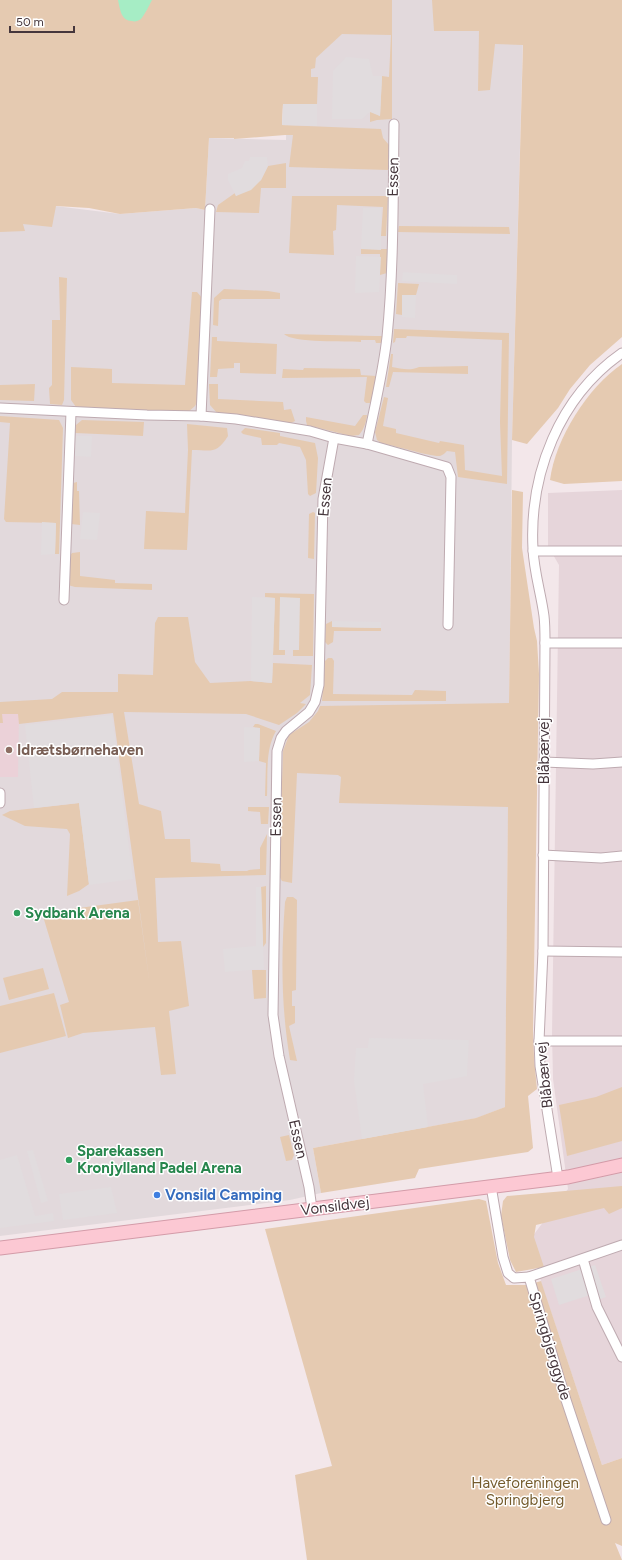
<svg xmlns="http://www.w3.org/2000/svg" width="622" height="1560" viewBox="0 0 622 1560" font-family="Figtree,sans-serif">
<style>
.residential{fill:#e6d5da}
.industrial{fill:#e2d9dc}
.education{fill:#ebd1d8}
.green{fill:#e5cab1}
.parking{fill:#e1dcde}
.water{fill:#a6edc5}
.lines{fill:none;stroke-linecap:round;stroke-linejoin:round}
.minor-casing{stroke:#beaab0;stroke-width:11}
.secondary-casing{stroke:#d39ba8;stroke-width:15}
.minor{stroke:#fff;stroke-width:9}
.secondary{stroke:#fcc8d3;stroke-width:13}
.education-dot{fill:#8d6e63;stroke:#fff;stroke-width:1.5}
.leisure-dot{fill:#2e9e5b;stroke:#fff;stroke-width:1.5}
.shop-dot{fill:#3f7fe0;stroke:#fff;stroke-width:1.5}
.labels{text-anchor:middle;dominant-baseline:central;stroke-width:3;stroke-linejoin:round;paint-order:stroke}
.street-label{font-size:15px;fill:#45363c;stroke:#fff}
.education-label{font-size:15px;font-weight:bold;fill:#785e54;stroke:#fff;text-anchor:start}
.leisure-label{font-size:15px;font-weight:bold;fill:#27864d;stroke:#fff;text-anchor:start}
.shop-label{font-size:15px;font-weight:bold;fill:#366cbe;stroke:#fff;text-anchor:start}
.park-label{font-size:15px;fill:#745b2c;stroke:#fff}
</style>
<rect width="100%" height="100%" fill="#f3e7ea"/>
<polygon class="residential" points="622,490 622,1458 602,1465 541,1282 532,1237 568,1189 553,1079 552,1034 559,565 548,546 548,493"/>
<polygon class="industrial" points="392,0 447,0 523,37 512,440 505,1107 477,1118 313,1148 321,1193 290,1200 0,1236 0,221 55,206 120,214 196,208 205,210 209,138 286,140 287,82 337,25"/>
<polygon class="education" points="2,714 19,714 18,777 0,777 0,723 2,723"/>
<g class="green">
<polygon points="0,0 392,0 392,119 377,120 370,122 370,111 380,116 382,76 389,77 391,35 342,34 316,58 315,68 311,69 311,77 318,77 317,104 283,104 282,125 381,129 383,138 389,145 388,170 289,167 293,135 285,135 234,139 234,138 209,138 205,210 196,208 120,214 89,208 56,206 52,227 23,224 25,231 0,232"/>
<polygon points="432,0 622,0 622,337 590,365 570,389 558,408 527,444 512,440 523,45 495,44 490,90 478,91 479,31 434,31"/>
<polygon points="286,163 286,188 261,188 259,213 216,212 218,205 235,193 236,196 261,180 268,166"/>
<polygon points="292,196 388,196 386,236 381,236 383,207 337,205 336,230 333,231 334,255 289,253"/>
<polygon points="399,226 509,227 510,234 398,232"/>
<polygon points="361,249 387,249 387,273 380,275 380,254 361,254"/>
<polygon points="59,277 67,278 64,400 62,405 50,404 49,388 52,385 52,320 60,320"/>
<polygon points="398,283 419,284 416,295 402,295 402,315 396,314"/>
<polygon points="224,289 268,291 280,293 280,299 222,299 219,301 218,326 213,325 214,298"/>
<polygon points="192,292 197,292 203,299 198,400 195,406 188,412 76,407 71,400 71,367 112,369 112,383 185,385"/>
<path d="M 394,329 L 509,333 L 507,484 L 458,477 L 455,452 L 447,451 C 445,453 443,455 440,456 C 432,457 392,445 381,443 L 377,440 L 375,432 L 384,397 L 388,398 L 383,426 L 396,429 L 396,433 L 439,443 L 440,441 L 464,445 L 465,470 L 502,476 L 500,422 L 502,340 L 407,336 L 406,338 L 396,338 L 395,342 L 393,343 Z"/>
<path d="M 284,334 L 375,336 L 382,336 L 381,343 L 376,343 L 375,340 L 361,340 L 361,342 C 347,341 292,343 284,334 Z"/>
<polygon points="212,337 217,337 217,341 277,344 276,374 240,373 240,363 234,363 234,368 218,369 217,377 210,377"/>
<path d="M 391,354 L 393,354 L 392,367 C 401,369 411,371 419,367 L 468,366 L 468,374 L 393,372 L 389,387 L 386,387 Z"/>
<path d="M 622,364 L 622,481 L 564,484 L 550,480 C 555,439 588,387 622,364 Z"/>
<polygon points="304,368 360,369 361,375 376,376 371,403 366,403 364,401 367,377 282,378 283,369 303,370"/>
<polygon points="35,384 34,401 0,400 0,385"/>
<polygon points="209,384 218,384 218,399 283,402 284,410 291,409 295,421 291,423 217,413 210,405"/>
<path d="M 363,415 L 367,415 C 366,423 364,429 359,435 L 351,436 L 307,425 L 306,421 L 306,417 L 355,426 Z"/>
<polygon points="0,416 59,420 63,428 59,554 55,554 56,523 6,522 4,519 10,423 0,422"/>
<polygon points="82,420 144,422 143,436 75,433 76,425"/>
<path d="M 187,424 L 227,428 L 228,436 C 216,455 211,450 192,450 L 187,550 L 144,549 L 146,511 L 185,513 L 188,450 Z"/>
<polygon points="245,428 280,433 280,436 315,443 318,458 316,493 310,496 308,494 306,460 300,447 279,443 277,445 262,445 261,438 243,434 241,432"/>
<polygon points="77,482 77,491 79,491 80,525 71,524 72,486 73,483"/>
<polygon points="512,490 523,492 522,548 534,628 537,641 539,674 533,1030 534,1058 537,1089 528,1096 533,1148 528,1152 419,1169 415,1178 321,1193 313,1148 476,1118 505,1107 508,807 339,803 341,777 338,775 297,773 292,883 282,881 279,876 283,751 289,735 309,722 318,711 320,706 509,703"/>
<polygon points="313,512 315,513 314,559 308,558 309,514"/>
<polygon points="80,552 80,576 115,580 115,583 152,584 152,590 75,587 68,585 69,557 72,553"/>
<polygon points="265,593 314,594 313,656 293,656 293,650 299,650 280,650 285,650 285,655 273,655 275,598 265,597"/>
<polygon points="158,617 188,617 195,662 210,683 251,681 272,683 273,663 312,665 310,695 300,703 306,704 297,713 279,725 246,714 124,712 139,804 161,811 165,839 190,839 191,862 220,864 221,871 247,871 249,870 260,869 260,848 267,834 266,875 155,878 158,942 181,941 189,1006 169,1011 176,1074 161,1075 155,1027 83,1033 68,1038 60,1005 69,1002 42,913 138,900 150,986 113,713 19,724 18,714 2,714 3,723 0,723 0,702 52,699 62,692 118,692 118,674 153,675 155,623"/>
<polygon points="332,621 332,627 381,628 381,631 334,631 333,642 328,645 325,642 326,624"/>
<polygon points="328,658 332,658 334,661 333,694 412,695 415,690 446,691 446,701 322,701 325,661"/>
<path d="M 255,724 L 258,724 L 276,731 C 265,750 268,774 267,796 L 265,796 L 266,763 L 259,761 L 260,728 L 253,727 Z"/>
<polygon points="79,803 89,884 79,891 67,896 70,834 67,829 25,826 2,815 10,811"/>
<polygon points="248,807 269,807 268,824 261,824 260,812 248,811"/>
<polygon points="266,886 266,943 263,947 261,887"/>
<path d="M 287,897 L 293,897 L 297,900 L 296,990 L 292,991 L 292,1006 L 295,1006 L 295,1023 L 289,1026 L 297,1061 L 290,1060 C 281,1006 281,956 285,902 Z"/>
<polygon points="43,968 49,989 9,1000 3,978"/>
<polygon points="252,970 266,970 266,998 254,999"/>
<polygon points="54,993 66,1036 0,1053 0,1006"/>
<polygon points="622,1087 622,1141 567,1156 559,1105 596,1097"/>
<polygon points="289,1135 294,1155 292,1160 286,1161 280,1137"/>
<polygon points="622,1186 622,1208 609,1214 604,1208 536,1225 534,1237 544,1267 516,1272 510,1260 501,1216 503,1201 507,1196"/>
<polygon points="479,1199 486,1201 498,1263 506,1285 528,1285 541,1281 602,1465 622,1458 622,1546 615,1543 622,1560 307,1560 295,1475 332,1466 265,1229"/>
</g>
<g class="parking">
<polygon points="346,57 369,59 373,76 382,76 380,116 370,112 362,119 332,119 333,71"/>
<polygon points="283,104 317,104 317,126 282,125"/>
<polygon points="250,157 267,157 268,166 261,180 251,190 236,196 228,180 228,174 242,168 245,161 249,161"/>
<polygon points="363,208 381,208 381,250 361,249"/>
<polygon points="356,256 381,257 379,292 355,293"/>
<polygon points="403,272 457,275 457,284 402,281"/>
<polygon points="402,295 416,295 415,318 402,317"/>
<polygon points="76,436 92,436 91,457 73,456"/>
<polygon points="83,512 100,513 97,540 80,539"/>
<polygon points="42,522 56,523 55,554 41,555"/>
<polygon points="252,597 275,598 272,683 251,681"/>
<polygon points="280,597 300,598 299,650 279,650"/>
<polygon points="332,621 381,622 381,628 332,627"/>
<polygon points="112,715 133,879 89,885 79,803 34,808 25,725"/>
<polygon points="244,727 260,728 259,761 244,762"/>
<polygon points="256,887 261,887 264,969 225,972 223,949 256,946"/>
<polygon points="369,1038 469,1040 467,1076 423,1084 428,1127 362,1139 354,1081 356,1048 368,1048"/>
<polygon points="33,1150 48,1201 41,1203 27,1151"/>
<polygon points="17,1155 35,1216 53,1213 54,1221 0,1228 0,1160"/>
<polygon points="111,1187 117,1213 63,1220 59,1194"/>
<polygon points="595,1265 606,1297 592,1302 590,1295 559,1305 551,1279"/>
</g>
<path class="water" d="M 118,0 L 152,0 C 149,6 145,14 141,19 C 138,21 135,22 132,21 C 121,21 120,9 118,0 Z"/>
<g class="lines">
<g class="minor-casing">
<g id="minor">
<polyline points="0,408 147,415 201,416 236,419 310,431 334,438 367,444 447,467 451,477 448,625"/>
<polyline points="201,416 210,209"/>
<path d="M 367,444 C 374,409 383,373 387,337 C 394,266 393,195 394,124"/>
<polyline points="533,551 622,551"/>
<polyline points="64,600 71,412"/>
<polyline points="545,643 622,643"/>
<polyline points="544,762 593,764 622,762"/>
<polyline points="0,793 0,803"/>
<polyline points="543,855 601,858 622,856"/>
<polyline points="543,951 622,952"/>
<polyline points="539,1041 622,1041"/>
<path d="M 558,1178 L 540,1066 L 539,1041 L 543,951 L 545,643 C 545,634 545,624 544,616 C 541,593 534,572 533,549 C 529,474 559,397 622,353"/>
<polyline points="491,1186 503,1257 508,1273 514,1278 529,1277 566,1400 606,1520"/>
<polyline points="312,1209 309,1187 279,1056 273,1015 277,751 281,738 286,731 309,712 315,702 319,685 323,499 334,438"/>
<polyline points="583,1259 597,1307 622,1357"/>
<polyline points="529,1277 622,1245"/>
</g>
</g>
<g class="secondary-casing">
<polyline id="secondary" points="0,1248 568,1177 622,1165"/>
</g>
<use href="#minor" class="minor"/>
<use href="#secondary" class="secondary"/>
</g>
<circle class="education-dot" cx="9" cy="750" r="4"/>
<g class="leisure-dot">
<circle cx="17" cy="913" r="4"/>
<circle cx="69" cy="1160" r="4"/>
</g>
<circle class="shop-dot" cx="157" cy="1195" r="4"/>
<g class="labels">
<g class="street-label">
<text transform="translate(393 177) rotate(-89)">Essen</text>
<text transform="translate(325 497) rotate(-85)">Essen</text>
<text transform="translate(544 751) rotate(-90)">Blåbærvej</text>
<text transform="translate(276 817) rotate(-89)">Essen</text>
<text transform="translate(544 1075) rotate(-96)">Blåbærvej</text>
<text transform="translate(298 1139) rotate(77)">Essen</text>
<text transform="translate(335 1206) rotate(-7)">Vonsildvej</text>
<text transform="translate(550 1346) rotate(73)">Springbjerggyde</text>
</g>
<g class="education-label">
<text x="17" y="750">Idrætsbørnehaven</text>
</g>
<g class="leisure-label">
<text x="25" y="913">Sydbank Arena</text>
<text x="77" y="1151">Sparekassen<tspan x="77" dy="17">Kronjylland Padel Arena</tspan></text>
</g>
<g class="shop-label">
<text x="165" y="1195">Vonsild Camping</text>
</g>
<g class="park-label">
<text x="525" y="1483">Haveforeningen<tspan x="525" dy="17">Springbjerg</tspan></text>
</g>
</g>
<path d="M10 26v6h64v-6" fill="none" stroke="#45363c" stroke-width="2"/>
<text x="16" y="26" font-size="12" fill="#45363c" stroke="#ffffff" stroke-width="3" paint-order="stroke">50 m</text>
</svg>
